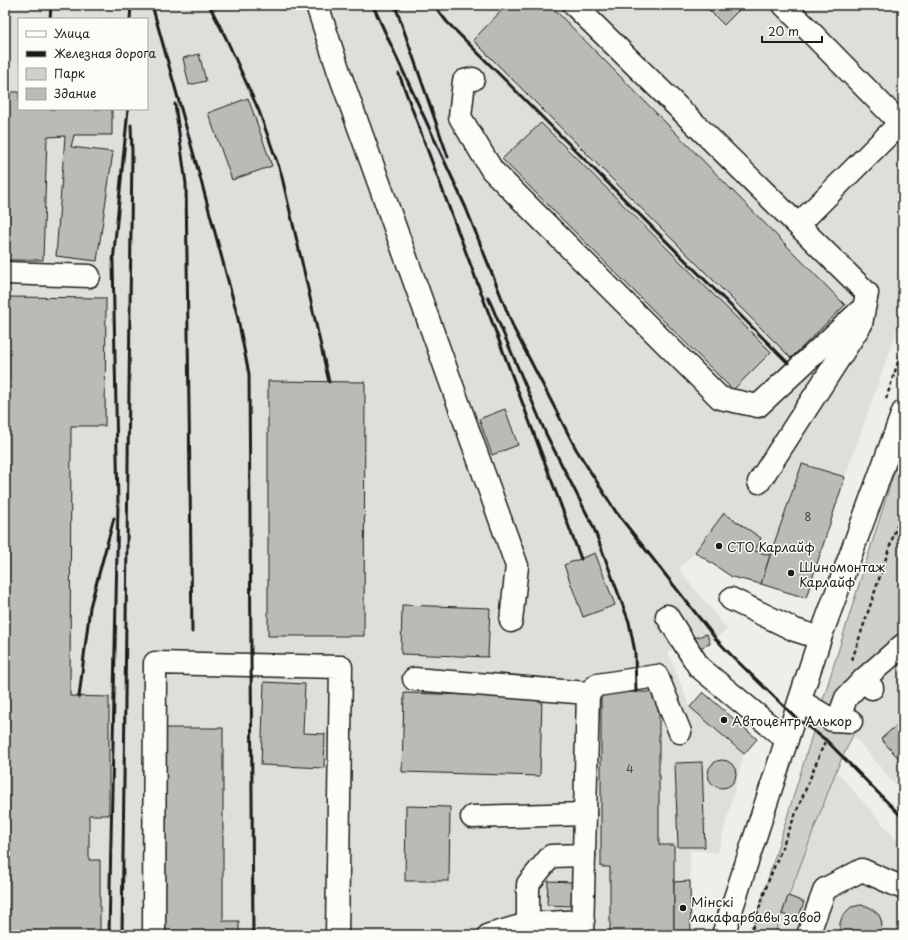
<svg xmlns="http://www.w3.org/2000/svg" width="908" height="940" viewBox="0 0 908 940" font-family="'Playpen Sans',sans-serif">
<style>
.built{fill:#e0deda;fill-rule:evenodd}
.green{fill:#d0cfcc;stroke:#767674}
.building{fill:#bbbab6;stroke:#1c1c1c}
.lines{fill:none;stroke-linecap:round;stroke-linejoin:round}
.minor-casing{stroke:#1c1c1c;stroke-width:25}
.path{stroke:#1c1c1c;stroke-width:2.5;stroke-dasharray:4 3;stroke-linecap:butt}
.minor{stroke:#fdfcf7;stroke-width:22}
.rail{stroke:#1c1c1c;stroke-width:3}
.poi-dot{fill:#1c1c1c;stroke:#fdfcf7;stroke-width:1.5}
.labels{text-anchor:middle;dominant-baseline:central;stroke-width:3;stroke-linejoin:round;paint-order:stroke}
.number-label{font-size:11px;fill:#444442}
.poi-label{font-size:13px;fill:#1c1c1c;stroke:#fdfcf7;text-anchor:start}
</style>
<rect width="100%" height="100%" fill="#f0eeea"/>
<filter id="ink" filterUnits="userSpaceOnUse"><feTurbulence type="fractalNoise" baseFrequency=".025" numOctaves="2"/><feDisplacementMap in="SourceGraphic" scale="8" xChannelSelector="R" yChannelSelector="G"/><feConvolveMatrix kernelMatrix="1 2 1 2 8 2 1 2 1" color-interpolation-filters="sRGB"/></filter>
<g filter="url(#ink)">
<g class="built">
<path d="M 5,5 L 894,5 L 903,14 L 903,313 L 845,477 L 802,464 L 770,555 L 755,551 L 760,538 L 724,513 L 695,552 L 679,569 L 727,629 L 710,644 L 707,634 L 690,639 L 668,652 L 690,707 L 744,754 L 718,853 L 690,850 L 691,935 L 5,935 ZM 19,19 L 147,19 L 147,109 L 19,109 Z"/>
<polygon points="903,658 903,794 853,735 850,710"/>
<polygon points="836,771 903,847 903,935 774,935"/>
</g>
<polygon class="green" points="903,444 903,658 850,710 853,735 836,771 774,935 751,935 821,706"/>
<g class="building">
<polygon points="507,5 550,5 845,305 791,358 473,40"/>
<polygon points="704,5 744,5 724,25"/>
<polygon points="199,54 206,81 189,85 183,58"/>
<polygon points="5,92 19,92 19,109 112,109 112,135 74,135 71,147 113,152 97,261 56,256 65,136 47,137 43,260 5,260"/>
<polygon points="248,98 272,166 232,180 208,113"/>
<polygon points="541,123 771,352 733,390 502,159"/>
<polygon points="5,297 106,298 105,426 71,426 70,696 109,697 109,815 89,815 89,860 100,860 100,935 5,935"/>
<polygon points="268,381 365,382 364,636 268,636"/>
<polygon points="505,409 518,445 492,455 479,419"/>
<polygon points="802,464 845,477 806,598 761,584 770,555"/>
<polygon points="724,513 761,538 755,551 770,555 761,584 732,577 695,552"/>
<polygon points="595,553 615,605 583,617 564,565"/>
<polygon points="402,605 490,608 488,657 401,654"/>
<polygon points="707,634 710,644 693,650 690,639"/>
<polygon points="264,682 305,684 303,733 325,734 324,768 261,765"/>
<polygon points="601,692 659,692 659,845 674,845 674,935 599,935 599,932 610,932 610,867 601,867"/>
<polygon points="703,692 757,739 744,754 690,707"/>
<polygon points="404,693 542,697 540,776 402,772"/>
<polygon points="903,719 903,763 881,739"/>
<polygon points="164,728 223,728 223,921 239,921 239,935 164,935"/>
<circle cx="722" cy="774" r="14"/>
<polygon points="702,762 705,847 678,847 675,763"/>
<polygon points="406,806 450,807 449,881 405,881"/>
<polygon points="548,881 572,882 571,906 547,905"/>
<polygon points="690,881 691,935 674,935 674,882"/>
<polygon points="788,896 804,902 798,920 782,914"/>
<polygon points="861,905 866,906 871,908 879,915 881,920 882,925 880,935 842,935 840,930 840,923 842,917 846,912 851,907"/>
</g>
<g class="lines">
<g class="minor-casing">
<g id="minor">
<polyline points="317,5 339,72 517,566 511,621"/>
<polyline points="574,5 867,293 861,324 759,482"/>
<polyline points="784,5 900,123 798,225"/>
<polyline points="473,79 464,81 460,117 492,170 720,398 758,406 860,311"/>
<polyline points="5,273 89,276"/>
<polyline points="731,599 795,630 820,638"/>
<polyline points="667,616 699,667 787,740"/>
<polyline points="414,679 588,693 582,935"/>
<polyline points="864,679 903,645"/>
<polyline points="588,693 597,685 657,676 680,732"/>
<polyline points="800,701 832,720 851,721"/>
<polyline points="838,720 846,698 864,679 872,688"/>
<polyline points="472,817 585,814"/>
<polyline points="583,921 528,924 528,884 551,856 584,855"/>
<polyline points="154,935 155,663 341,667 337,935"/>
<polyline points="489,935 528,924"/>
<polyline points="723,935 820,638 903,412"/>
<polyline points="808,935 825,889 862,870 903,888"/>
</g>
</g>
<g class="path">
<polyline points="886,399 903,347"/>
<polyline points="852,660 903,507"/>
<polyline points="750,935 768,882 826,739"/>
</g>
<use href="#minor" class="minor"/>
<g class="rail">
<polyline points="152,5 200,177 237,314 249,374 253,935"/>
<polyline points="209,5 226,38 259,111 281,173 304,271 329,382"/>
<polyline points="395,5 448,157"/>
<polyline points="434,5 447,22 788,363"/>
<polyline points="374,8 466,208 514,329 576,449 616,512 716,639 732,656 795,717 826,740 903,818"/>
<polyline points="50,19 51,5"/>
<polyline points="130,19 131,5"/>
<polyline points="399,74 581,559"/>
<polyline points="175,104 186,184 192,632"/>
<polyline points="488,297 546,434 593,526 629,622 635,652 636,692"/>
<polyline points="79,697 90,607 114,518"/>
<polyline points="109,935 118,504 113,262 128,109"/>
<polyline points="122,935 132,152 131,125"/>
</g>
</g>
</g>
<g class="poi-dot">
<circle cx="719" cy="546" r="4"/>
<circle cx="791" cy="573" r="4"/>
<circle cx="724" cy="720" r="4"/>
<circle cx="683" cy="908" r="4"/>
</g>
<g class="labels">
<g class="number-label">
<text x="808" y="516">8</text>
<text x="630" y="768">4</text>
</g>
<g class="poi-label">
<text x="727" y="546">СТО Карлайф</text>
<text x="799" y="566">Шиномонтаж<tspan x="799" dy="15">Карлайф</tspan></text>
<text x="732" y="720">Автоцентр Алькор</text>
<text x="691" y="901">Мінскі<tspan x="691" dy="15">лакафарбавы завод</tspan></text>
</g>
</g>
<rect width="908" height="940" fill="none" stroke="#fdfcf7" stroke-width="20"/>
<rect x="10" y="10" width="888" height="920" fill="none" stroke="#1c1c1c" stroke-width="1.5" filter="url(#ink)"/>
<rect x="18" y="18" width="130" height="92" fill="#fdfcf7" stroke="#a3a29f"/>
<rect x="26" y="31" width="20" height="6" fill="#fdfcf7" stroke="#a3a29f"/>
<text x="54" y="38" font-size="12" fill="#1c1c1c">Улица</text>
<rect x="26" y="51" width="20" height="6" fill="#1c1c1c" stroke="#a3a29f"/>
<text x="54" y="58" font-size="12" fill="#1c1c1c">Железная дорога</text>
<rect x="26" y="68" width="20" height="12" fill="#d0cfcc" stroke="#a3a29f"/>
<text x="54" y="78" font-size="12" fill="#1c1c1c">Парк</text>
<rect x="26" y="88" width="20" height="12" fill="#bbbab6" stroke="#a3a29f"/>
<text x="54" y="98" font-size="12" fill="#1c1c1c">Здание</text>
<path d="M762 36v6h60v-6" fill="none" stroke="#1c1c1c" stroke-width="2"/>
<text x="768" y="36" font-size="12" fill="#1c1c1c" stroke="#fdfcf7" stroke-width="3" paint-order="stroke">20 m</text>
</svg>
